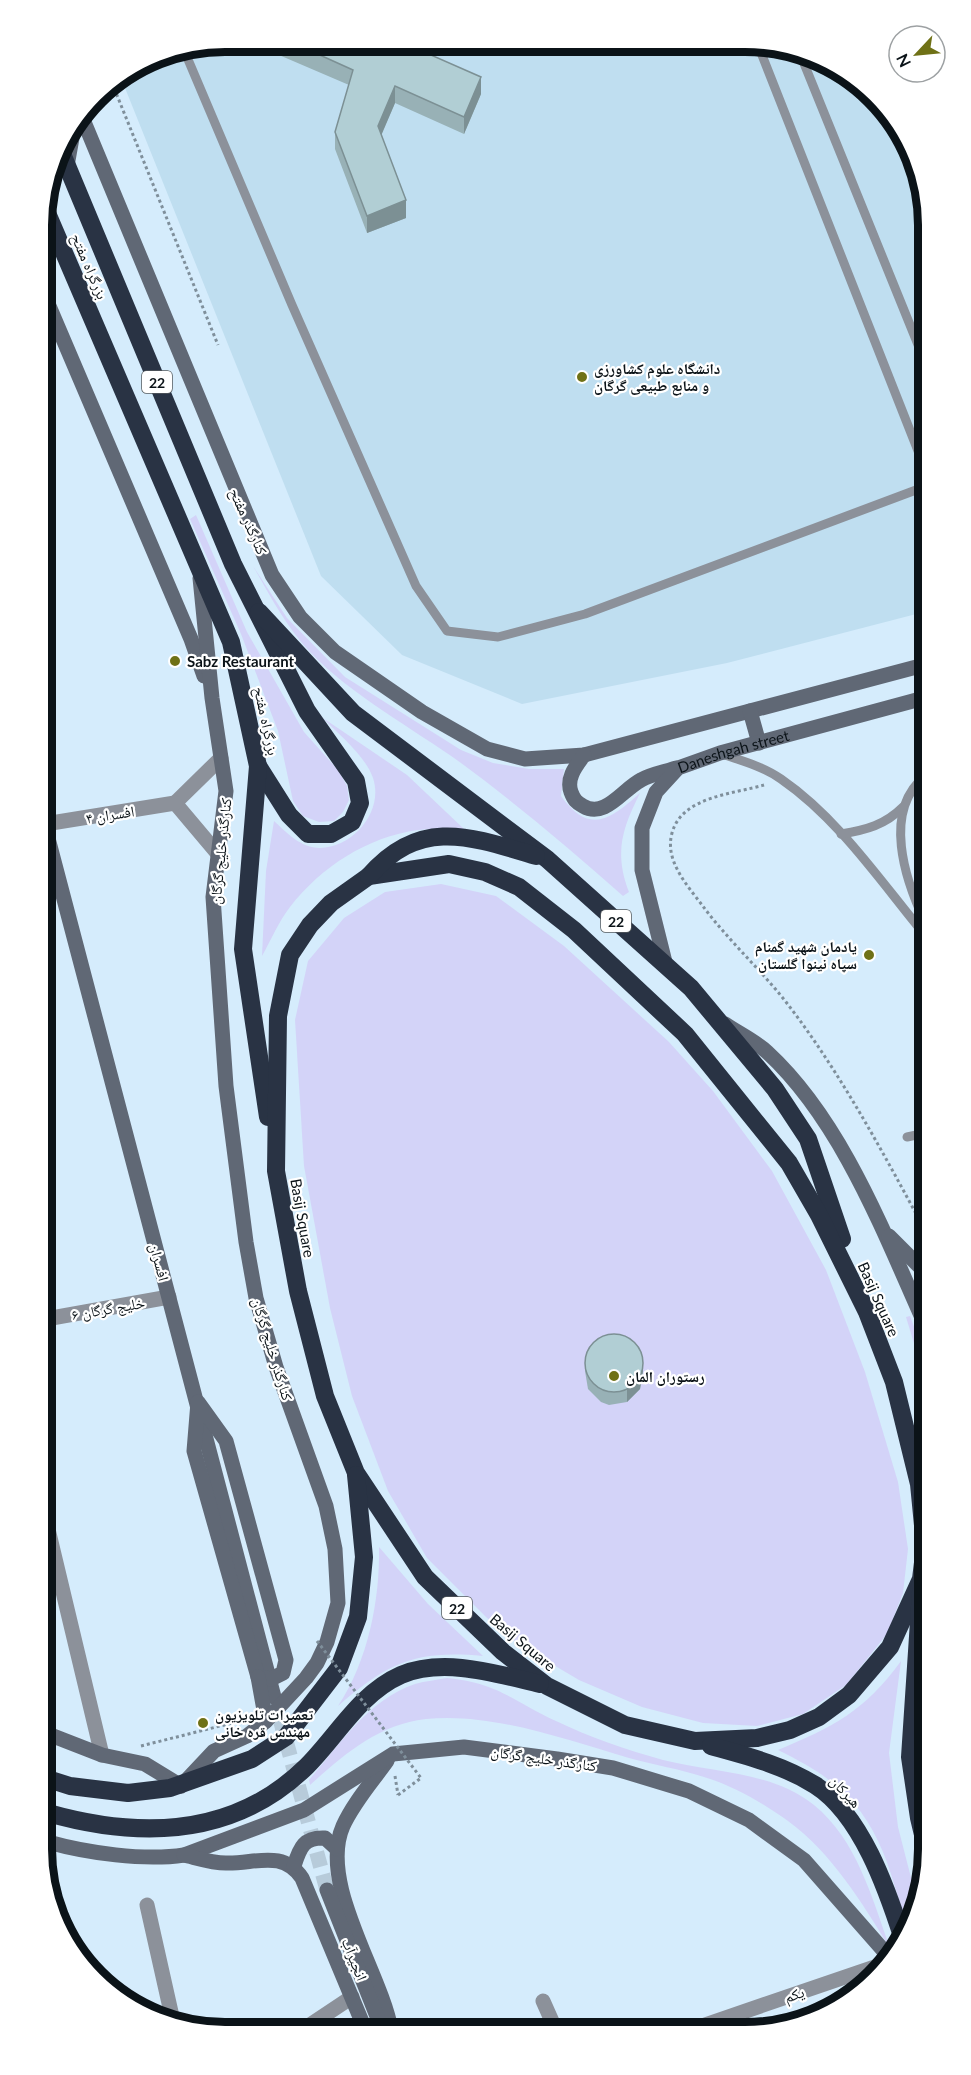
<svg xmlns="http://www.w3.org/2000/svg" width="971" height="2075" viewBox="0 0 971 2075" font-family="Lato,'Noto Naskh Arabic',sans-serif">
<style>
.built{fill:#bfdef0}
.green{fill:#d3d3f8}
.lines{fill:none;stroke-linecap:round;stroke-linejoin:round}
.secondary-tunnel{stroke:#b7cbda;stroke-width:15;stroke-dasharray:15 8;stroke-linecap:butt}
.path{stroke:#7f8f9b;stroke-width:3;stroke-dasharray:3 3;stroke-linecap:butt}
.lane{stroke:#8c919a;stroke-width:9}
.street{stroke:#8c919a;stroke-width:15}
.secondary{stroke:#606875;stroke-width:15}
.highway{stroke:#293344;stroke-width:18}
.path-bridge{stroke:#7f8f9b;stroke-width:3;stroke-dasharray:3 3;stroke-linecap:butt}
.wall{fill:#98b1b6}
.shaded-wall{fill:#7c9094}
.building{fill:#b1ced4;stroke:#7c9094;stroke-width:1.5}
.poi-dot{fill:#6f7116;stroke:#fff;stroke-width:2}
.labels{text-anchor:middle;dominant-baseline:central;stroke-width:4.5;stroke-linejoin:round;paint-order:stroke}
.shield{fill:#fff;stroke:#545a5d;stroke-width:1.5}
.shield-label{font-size:14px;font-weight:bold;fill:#0b1318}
.street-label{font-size:15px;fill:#0b1318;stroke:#fff}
.poi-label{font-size:15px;font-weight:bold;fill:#0b1318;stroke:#fff;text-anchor:start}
.rim{fill:none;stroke:#0b1318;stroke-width:8}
</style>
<rect width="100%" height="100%" fill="#d5ecfc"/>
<polygon class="built" points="226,42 781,45 867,88 904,134 923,178 924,612 727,663 522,704 402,655 321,576 121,78 156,56"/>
<g class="green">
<polygon points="196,515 247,632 304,732 338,770 347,786 349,800 343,812 334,821 319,822 303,816 293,801 278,731 241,634 190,519"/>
<path d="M 253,566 L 287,618 L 345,677 L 461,750 L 493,763 L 529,769 L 564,769 L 561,796 C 589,835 610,820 640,793 C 622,829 614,853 629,892 L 623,896 C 570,849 518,805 461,763 C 414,729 351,695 311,653 C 287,628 270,596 253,566 Z"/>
<path d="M 323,718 L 407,775 L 464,829 C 449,829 433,828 418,830 C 367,837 321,867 290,907 C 279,921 271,940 262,956 L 266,871 L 274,821 C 287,833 301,848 320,848 C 354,847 384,811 373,778 C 365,755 339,735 323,718 Z"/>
<polygon points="441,884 496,896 564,946 669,1042 713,1091 772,1171 826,1270 865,1372 898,1482 908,1549 903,1593 887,1634 846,1685 803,1714 757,1726 703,1723 642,1707 579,1680 518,1644 486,1617 427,1558 388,1491 352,1396 330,1308 304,1166 295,1020 308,961 344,918 385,892"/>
<polygon points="910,1316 927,1361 927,1386 906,1317"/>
<path d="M 379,1547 L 428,1604 L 483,1656 C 416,1650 389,1662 338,1706 C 368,1661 380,1600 379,1547 Z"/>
<path d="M 901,1661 L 889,1753 L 898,1827 L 918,1905 L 909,1929 C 897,1900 892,1869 878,1841 C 856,1794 823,1772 778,1750 C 833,1727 865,1711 901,1661 Z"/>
<path d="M 447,1678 C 498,1683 513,1701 556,1721 C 589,1737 627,1750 663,1760 C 714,1773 771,1771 814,1805 C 857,1840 872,1898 890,1948 C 862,1903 832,1853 788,1821 C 763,1803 734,1786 704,1777 C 680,1769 654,1765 629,1758 C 567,1740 491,1712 426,1719 C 377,1725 345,1754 310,1785 L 309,1780 C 340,1744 368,1700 415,1684 C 425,1681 437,1680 447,1678 Z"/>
</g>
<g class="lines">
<polyline class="secondary-tunnel" points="274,1697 327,1890"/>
<g class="path">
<polyline points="112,83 218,345"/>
<path d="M 764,785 C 734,794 682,796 672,833 C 664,862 689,887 705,909 C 730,942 761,970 786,1002 C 841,1073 883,1153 926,1232"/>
<polyline points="141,1746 236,1722"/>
<polyline points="395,1776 398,1795"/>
<polyline points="398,1795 421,1778"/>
</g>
<g class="lane">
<polyline points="758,45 924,466"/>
<polyline points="184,50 292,305 416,586 447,631 498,637 585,614 924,487"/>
<polyline points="801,56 923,357"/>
<path d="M 722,754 C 743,761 764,767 781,779 C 839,819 881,882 925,935"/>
<path d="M 925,776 C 882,811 905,880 925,922"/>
<path d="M 841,834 C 866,830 885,825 903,807"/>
<polyline points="907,1137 926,1133"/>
</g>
<g class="street">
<polyline points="175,803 218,854"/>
<polyline points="175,803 221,758"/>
<polyline points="45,824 175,803"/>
<polyline points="46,1319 169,1297"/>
<polyline points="47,1525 102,1755"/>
<polyline points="147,1905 173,2021"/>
<polyline points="543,2001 555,2028"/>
<polyline points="699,2027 889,1962"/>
<polyline points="304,2029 352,1997"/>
</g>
<g class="secondary">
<polyline points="82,117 272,575 300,617 335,652 422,712 487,749 525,759 584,755 924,665"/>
<polyline points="67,166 74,127"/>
<polyline points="43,292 191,639 204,676"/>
<polyline points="750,711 759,743"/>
<path d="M 584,755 C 576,766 566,778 571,792 C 574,800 576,802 583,806 C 605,819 622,790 641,780 C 651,774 665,772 676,768"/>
<polyline points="45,827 274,1697"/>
<path id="s1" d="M 666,966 L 642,870 L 642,828 L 656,792 L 678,768 L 720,753 L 924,698"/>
<path d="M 725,1024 C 738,1033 755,1041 767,1052 C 843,1122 885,1236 927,1329"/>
<polyline points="889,1236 927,1274"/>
<polygon points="198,1402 226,1441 286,1660 283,1673 271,1679 258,1677 194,1451"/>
<polyline points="258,1677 266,1721"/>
<polyline points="48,1734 102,1755 145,1764 181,1786 214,1751 247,1736 266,1721 306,1678 317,1663 327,1642 338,1603 335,1549 326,1506 276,1367 256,1298 246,1242 226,1086 213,897 226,791 212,698 200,578"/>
<path d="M 387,1761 C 372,1782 354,1802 343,1826 C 318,1883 380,1971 391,2029"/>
<path d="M 48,1842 C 87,1853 144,1861 184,1855 L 304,1810 L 393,1754 L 464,1747 L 557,1759 L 613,1768 L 689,1791 L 749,1820 L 804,1860 L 891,1959"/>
<path d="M 184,1855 C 197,1858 212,1863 226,1863 C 255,1864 282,1849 302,1878 L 365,2029"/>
<path d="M 294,1866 C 300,1847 304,1837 325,1838 L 337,1849"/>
<polyline points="327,1890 382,2029"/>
</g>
<g class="highway">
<polyline points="60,149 233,564 307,711 356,781 360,803 352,822 331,834 308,834 289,815 258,766"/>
<polyline points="44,206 231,642 258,766 243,949 268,1117"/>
<polyline points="259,612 353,713 547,859 691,988 775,1089 808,1139 842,1239"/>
<polygon points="449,864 485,872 519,887 574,930 685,1034 789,1163 819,1215 867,1312 894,1382 919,1484 925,1546 921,1579 890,1647 849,1695 819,1717 790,1730 757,1738 695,1741 625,1725 547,1686 503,1652 425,1577 356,1473 325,1396 298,1291 276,1171 278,1016 290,955 310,925 331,903 369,876"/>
<path d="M 369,876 C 420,817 470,836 536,856"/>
<polyline points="921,1591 910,1757 919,1818 929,1860"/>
<path d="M 711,1746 C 747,1756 783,1765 815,1785 C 861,1814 887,1889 903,1939"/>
<polyline points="48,1779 70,1786 128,1793 170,1788 252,1759 286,1737 339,1668 358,1617 364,1557 356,1475"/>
<path d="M 48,1813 C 140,1839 234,1838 307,1766 C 337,1736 360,1693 401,1675 C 444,1657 497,1674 540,1684"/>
</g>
<polyline class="path-bridge" points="317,1641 421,1778"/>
</g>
<g class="wall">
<polygon points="279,42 416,43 414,48 481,94 464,134 395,103 381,135 406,218 367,233 335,149 335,132 349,85 279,55"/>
<polygon points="907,154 923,178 923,201 907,172"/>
<polygon points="585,1358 643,1371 640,1389 627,1402 609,1405 601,1402 588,1389 585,1371"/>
</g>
<g class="shaded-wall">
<polygon points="409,43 416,43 408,63 408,45"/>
<polygon points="481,77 481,94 464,134 464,117"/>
<polygon points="395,86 395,103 378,143 378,126"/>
<polygon points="406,200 406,218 367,233 367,216"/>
<polygon points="643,1358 643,1371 640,1389 627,1402 627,1389"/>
</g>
<g class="building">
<polygon points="291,42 409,43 408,45 481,77 464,117 395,86 378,126 406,200 367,216 335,132 353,70"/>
<polygon points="912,153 923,178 923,183 907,154"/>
<circle cx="614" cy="1363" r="29"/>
</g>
<g class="poi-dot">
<circle cx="582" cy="377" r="6"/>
<circle cx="175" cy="661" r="6"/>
<circle cx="869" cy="955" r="6"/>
<circle cx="614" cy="1376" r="6"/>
<circle cx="203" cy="1723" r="6"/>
</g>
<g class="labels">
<g class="shield">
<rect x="142" y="371" width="30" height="22" rx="4.5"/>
<rect x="601" y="910" width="30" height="22" rx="4.5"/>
<rect x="442" y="1597" width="30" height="22" rx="4.5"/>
</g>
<g class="shield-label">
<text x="157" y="382">22</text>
<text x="616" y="921">22</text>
<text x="457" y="1608">22</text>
</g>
<g class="street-label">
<text transform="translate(90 266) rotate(67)">بزرگراه مفتح</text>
<text transform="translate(249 521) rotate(66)">کنارگذر مفتح</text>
<text transform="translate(267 721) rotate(78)">بزرگراه مفتح</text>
<text stroke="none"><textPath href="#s1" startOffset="270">Daneshgah street</textPath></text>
<text transform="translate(110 814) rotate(-9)">افسران ۴</text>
<text transform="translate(220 851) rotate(-84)">کنارگذر خلیج گرگان</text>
<text transform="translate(303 1218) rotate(80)">Basij Square</text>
<text transform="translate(160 1262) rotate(75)">افسران</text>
<text transform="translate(879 1299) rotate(66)">Basij Square</text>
<text transform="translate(108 1308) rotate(-10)">خلیج گرگان ۶</text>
<text transform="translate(273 1349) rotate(73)">کنارگذر خلیج گرگان</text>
<text transform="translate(523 1642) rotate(40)">Basij Square</text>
<text transform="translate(544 1758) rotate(8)">کنارگذر خلیج گرگان</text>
<text transform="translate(846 1791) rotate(47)">هیرکان</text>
<text transform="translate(355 1959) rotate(68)">انجیرآب</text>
<text transform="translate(794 1994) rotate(-19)">یکم</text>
</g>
<g class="poi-label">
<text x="594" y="368">دانشگاه علوم کشاورزی<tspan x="594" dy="17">و منابع طبیعی گرگان</tspan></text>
<text x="187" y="661">Sabz Restaurant</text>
<text x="857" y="946" text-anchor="end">یادمان شهید گمنام<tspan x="857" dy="17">سپاه نینوا گلستان</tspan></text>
<text x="626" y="1376">رستوران المان</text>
<text x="215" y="1714">تعمیرات تلویزیون<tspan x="215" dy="17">مهندس قره خانی</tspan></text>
</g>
</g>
<path d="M0 0H971V2075H0ZM225 52H745A173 173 0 0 1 918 225V1849A173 173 0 0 1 745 2022H225A173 173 0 0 1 52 1849V225A173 173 0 0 1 225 52Z" fill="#fff" fill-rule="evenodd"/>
<path class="rim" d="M225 52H745A173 173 0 0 1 918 225V1849A173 173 0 0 1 745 2022H225A173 173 0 0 1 52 1849V225A173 173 0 0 1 225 52Z"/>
<g transform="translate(917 54) rotate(244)"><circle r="28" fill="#ffffff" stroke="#9da1a3" stroke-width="1.5"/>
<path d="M0-4.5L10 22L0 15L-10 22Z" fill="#6f7116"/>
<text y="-9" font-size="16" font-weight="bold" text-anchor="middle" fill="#0b1318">N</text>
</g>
</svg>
